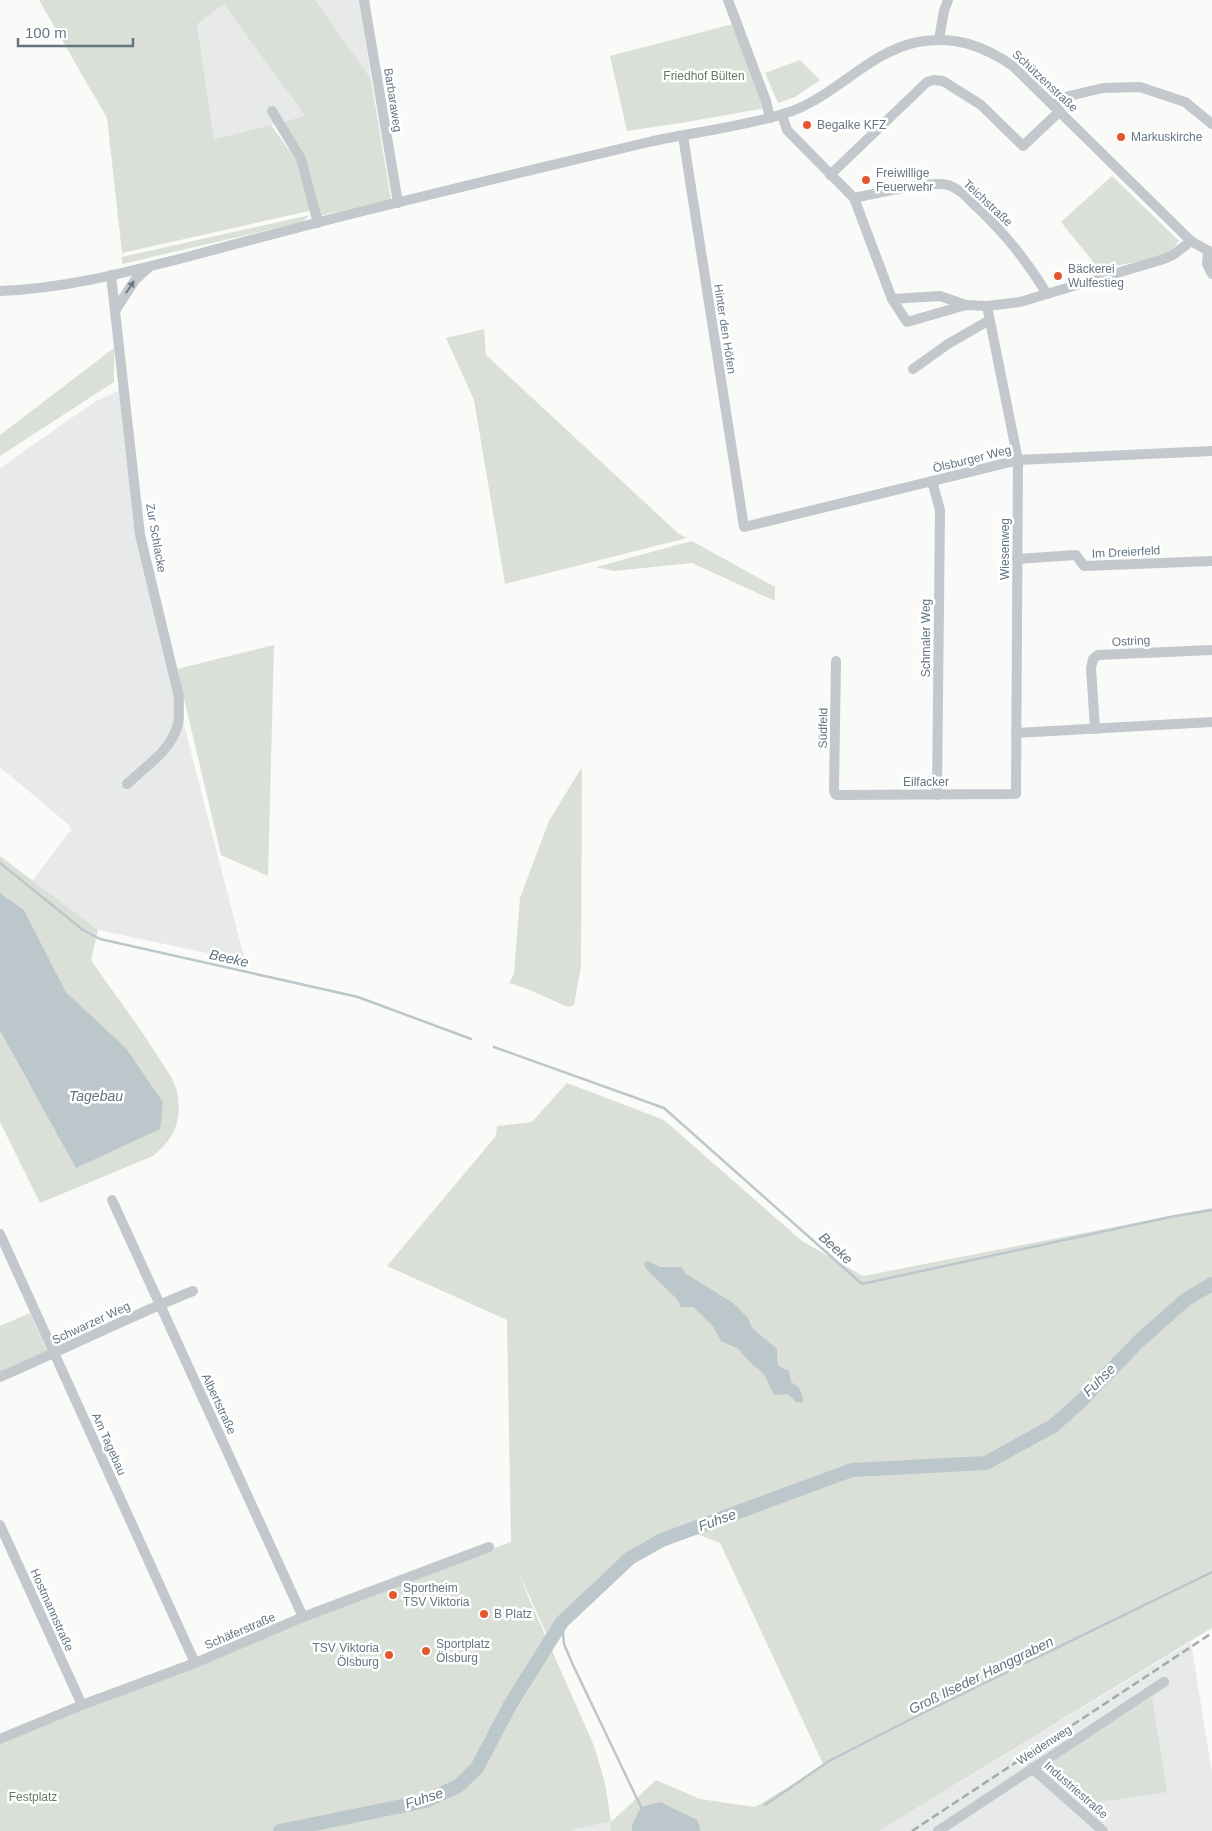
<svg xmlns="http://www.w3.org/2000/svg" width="1212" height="1831" viewBox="0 0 1212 1831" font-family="Arial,sans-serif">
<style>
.built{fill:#e8e9e9}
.green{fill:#dadfd7;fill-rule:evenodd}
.water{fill:#bbc7cb}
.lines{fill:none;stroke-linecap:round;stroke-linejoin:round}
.stream{stroke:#bbc7cb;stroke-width:2.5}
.river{stroke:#bbc7cb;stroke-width:14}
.minor{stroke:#c3c8cc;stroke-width:10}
.rail{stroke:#a2aab0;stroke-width:2.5;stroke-dasharray:8 4;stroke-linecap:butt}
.oneway{fill:#6a7a87}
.poi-dot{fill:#e4572e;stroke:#fff;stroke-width:2}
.labels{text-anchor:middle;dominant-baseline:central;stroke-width:5;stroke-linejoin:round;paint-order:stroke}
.park-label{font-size:12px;fill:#687a64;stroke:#fff}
.street-label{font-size:12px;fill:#657683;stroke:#fff}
.poi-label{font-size:12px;fill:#657683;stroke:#fff;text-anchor:start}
.water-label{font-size:14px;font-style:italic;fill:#60757c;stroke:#fff}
</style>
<rect width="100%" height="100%" fill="#fafaf8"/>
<g class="built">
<polygon points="315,0 360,0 371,79"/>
<polygon points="224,3 306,117 214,139 197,23"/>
<polygon points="120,390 135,536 245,961 98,930 32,881 71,830 69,825 0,767 0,468 96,401"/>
<polygon points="1191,1642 1212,1773 1212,1831 879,1831"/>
<polygon points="611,1822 611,1831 572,1831 573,1829"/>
</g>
<g class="green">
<polygon points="39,0 315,0 371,79 391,200 319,216 283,122 305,116 224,4 197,24 214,139 271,125 296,160 311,207 309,211 122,253 107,118"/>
<polygon points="733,24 765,108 681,123 627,131 610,56"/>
<polygon points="800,60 820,80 795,97 778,103 765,73"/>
<polygon points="1112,176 1179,241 1169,253 1158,258 1099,269 1061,222"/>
<polygon points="310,215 302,222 122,264 122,257"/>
<polygon points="484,329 486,355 679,534 687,538 505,584 474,400 446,338"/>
<polygon points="114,348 114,382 0,456 0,435"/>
<polygon points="692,541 775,587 775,601 692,563 614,571 596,567"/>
<polygon points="274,645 268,876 221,855 177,669"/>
<polygon points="582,767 581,966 574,1005 568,1007 525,988 509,983 514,974 520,898 549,821"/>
<path d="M 0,856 L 98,930 L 91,960 C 113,992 136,1022 157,1055 C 164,1067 174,1078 177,1092 C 183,1119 174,1140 153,1156 L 40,1203 L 0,1122 L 0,1031 L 30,1086 L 163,1102 L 126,1048 L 66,992 L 24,910 L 0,893 Z"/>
<path d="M 567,1083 L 664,1120 L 802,1241 L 863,1276 L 1212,1208 L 1212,1628 L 879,1831 L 611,1831 L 610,1822 L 574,1829 L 572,1831 L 0,1831 L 0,1742 L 197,1666 L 304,1619 L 511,1542 L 507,1320 L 387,1266 L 496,1136 L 497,1126 L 532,1122 ZM 681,1528 L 720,1543 L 824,1766 L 755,1807 L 700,1799 L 656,1780 L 611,1822 L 605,1783 L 594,1746 L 528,1596 L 519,1573 L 547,1635 C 572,1600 620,1554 659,1536 C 666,1533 674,1531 681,1528 Z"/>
<polygon points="30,1313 48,1353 0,1375 0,1326"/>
<polygon points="1152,1697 1167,1792 1086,1804 1049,1773 1050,1762"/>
</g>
<g class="water">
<polygon points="0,893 24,910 66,992 126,1048 163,1102 160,1129 76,1168 0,1031"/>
<path d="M 648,1261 L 660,1267 L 681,1267 L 686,1274 L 733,1303 L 748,1318 L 752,1328 L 777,1349 L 777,1360 L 779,1366 L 789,1371 L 791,1382 C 800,1387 803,1393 803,1402 L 796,1402 L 788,1394 L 774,1395 L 764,1374 L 752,1364 L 737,1348 L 721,1341 L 713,1326 L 693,1307 L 681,1307 L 678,1300 L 646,1269 L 644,1263 Z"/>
<polygon points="660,1802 697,1820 700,1827 700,1831 632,1831 632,1825 641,1807"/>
</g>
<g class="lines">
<g class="stream">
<polyline points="0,863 83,930 100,939 358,997 471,1039"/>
<polyline points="494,1047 664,1108 862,1284 1170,1217 1212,1210"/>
<polyline points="562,1622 564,1644 573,1665 641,1807"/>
<polyline points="765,1805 829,1761 917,1716 1212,1572"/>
</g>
<polyline class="river" points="280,1831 426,1801 458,1786 477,1768 510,1705 562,1622 630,1558 662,1540 852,1470 986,1463 1053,1426 1079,1403 1138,1342 1185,1300 1212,1284"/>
<g class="minor">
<polyline points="364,0 398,203"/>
<polyline points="728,0 766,101 770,118"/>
<polyline points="939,39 944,11 948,0"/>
<polyline points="1055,105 1060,99 1069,96 1103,88 1140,87 1185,102 1212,124"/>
<polyline points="272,111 301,159 318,223"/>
<polyline points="782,115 787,130 854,198 892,299 940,296 966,305 987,306 1020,302 1164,259 1173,255 1191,241"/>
<polyline points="683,136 744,527 1018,460 1212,451"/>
<polyline points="830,175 927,82 934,80 943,81 981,105 1023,146 1060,111"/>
<path d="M 854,198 C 874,194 931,180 948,185 C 961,189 969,200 978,208 C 1007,236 1026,260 1047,294"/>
<polyline points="1208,251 1207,264 1212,274"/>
<path d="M 111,275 L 140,535 L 179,697 C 178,705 180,716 178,724 C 171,751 146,766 127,784"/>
<path d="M 0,291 C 62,289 124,273 183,258 C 243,242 303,226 363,211 C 460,187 556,164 653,141 C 696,132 741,127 783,114 C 833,100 867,52 918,42 C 954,35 984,46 1013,66 L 1191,241 L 1212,253"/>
<polyline points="892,299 907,322 966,305"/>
<polyline points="115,311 135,280 149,267"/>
<polyline points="913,369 948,344 988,321"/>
<polyline points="932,481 940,510 937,795"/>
<polyline points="1017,559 1076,555 1084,566 1212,561"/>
<polyline points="836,661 834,791 836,795 1016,794 1018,460 987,306"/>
<polyline points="1095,729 1091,668 1093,659 1098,655 1212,650"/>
<polyline points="1016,733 1212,722"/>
<polyline points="112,1200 303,1617"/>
<polyline points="0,1234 195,1663"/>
<path d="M 0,1377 C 65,1349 128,1317 193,1291"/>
<polyline points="0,1525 82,1705"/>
<polyline points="0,1739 82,1705 195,1663 303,1617 489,1547"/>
<polyline points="1032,1768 1103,1831"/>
<polyline points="938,1831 1164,1682"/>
</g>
<polyline class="rail" points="912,1831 1212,1633"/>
</g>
<defs><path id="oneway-solid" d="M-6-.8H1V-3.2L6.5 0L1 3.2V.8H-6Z" transform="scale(1.25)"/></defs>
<use class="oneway" href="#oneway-solid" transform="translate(130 287) rotate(-56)"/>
<g class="poi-dot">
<circle cx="807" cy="125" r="5"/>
<circle cx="1121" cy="137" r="5"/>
<circle cx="866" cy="180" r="5"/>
<circle cx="1058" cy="276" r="5"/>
<circle cx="393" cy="1595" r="5"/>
<circle cx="484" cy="1614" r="5"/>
<circle cx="426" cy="1651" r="5"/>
<circle cx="389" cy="1655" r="5"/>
</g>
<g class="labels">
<g class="park-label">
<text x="704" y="76">Friedhof Bülten</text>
<text x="33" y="1797">Festplatz</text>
</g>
<g class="street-label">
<text transform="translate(1045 81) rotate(43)">Schützenstraße</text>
<text transform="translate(393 100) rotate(81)">Barbaraweg</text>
<text transform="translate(988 203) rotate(43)">Teichstraße</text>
<text transform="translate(725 329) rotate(81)">Hinter den Höfen</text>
<text transform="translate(972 459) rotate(-14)">Ölsburger Weg</text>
<text transform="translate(156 538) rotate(80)">Zur Schlacke</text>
<text transform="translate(1005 549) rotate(-90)">Wiesenweg</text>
<text transform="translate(1126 552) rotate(-3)">Im Dreierfeld</text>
<text transform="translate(926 638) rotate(-90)">Schmaler Weg</text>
<text transform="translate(1131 641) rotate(-3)">Ostring</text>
<text transform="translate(823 728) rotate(-89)">Südfeld</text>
<text x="926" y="782">Eilfacker</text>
<text transform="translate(91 1323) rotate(-25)">Schwarzer Weg</text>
<text transform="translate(219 1404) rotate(65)">Albertstraße</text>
<text transform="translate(109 1444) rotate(66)">Am Tagebau</text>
<text transform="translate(52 1610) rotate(66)">Hostmannstraße</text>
<text transform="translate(240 1631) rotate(-23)">Schäferstraße</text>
<text transform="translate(1044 1745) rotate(-33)">Weidenweg</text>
<text transform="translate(1076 1790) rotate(41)">Industriestraße</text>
</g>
<g class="poi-label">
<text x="817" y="125">Begalke KFZ</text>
<text x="1131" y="137">Markuskirche</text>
<text x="876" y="173">Freiwillige<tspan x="876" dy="14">Feuerwehr</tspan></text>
<text x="1068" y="269">Bäckerei<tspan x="1068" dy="14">Wulfestieg</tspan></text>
<text x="403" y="1588">Sportheim<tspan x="403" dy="14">TSV Viktoria</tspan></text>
<text x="494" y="1614">B Platz</text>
<text x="436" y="1644">Sportplatz<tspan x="436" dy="14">Ölsburg</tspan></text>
<text x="379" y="1648" text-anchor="end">TSV Viktoria<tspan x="379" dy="14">Ölsburg</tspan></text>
</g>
<g class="water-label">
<text transform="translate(229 958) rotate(13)">Beeke</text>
<text x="96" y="1096">Tagebau</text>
<text transform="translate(836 1248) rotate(42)">Beeke</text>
<text transform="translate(1099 1380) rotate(-45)">Fuhse</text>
<text transform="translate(717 1520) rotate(-20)">Fuhse</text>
<text transform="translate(981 1675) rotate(-26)">Groß Ilseder Hanggraben</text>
<text transform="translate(424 1798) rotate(-18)">Fuhse</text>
</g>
</g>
<path d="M18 38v8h115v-8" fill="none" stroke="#657683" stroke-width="2.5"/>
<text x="25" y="38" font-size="15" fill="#657683" stroke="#ffffff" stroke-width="4" paint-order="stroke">100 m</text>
</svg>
